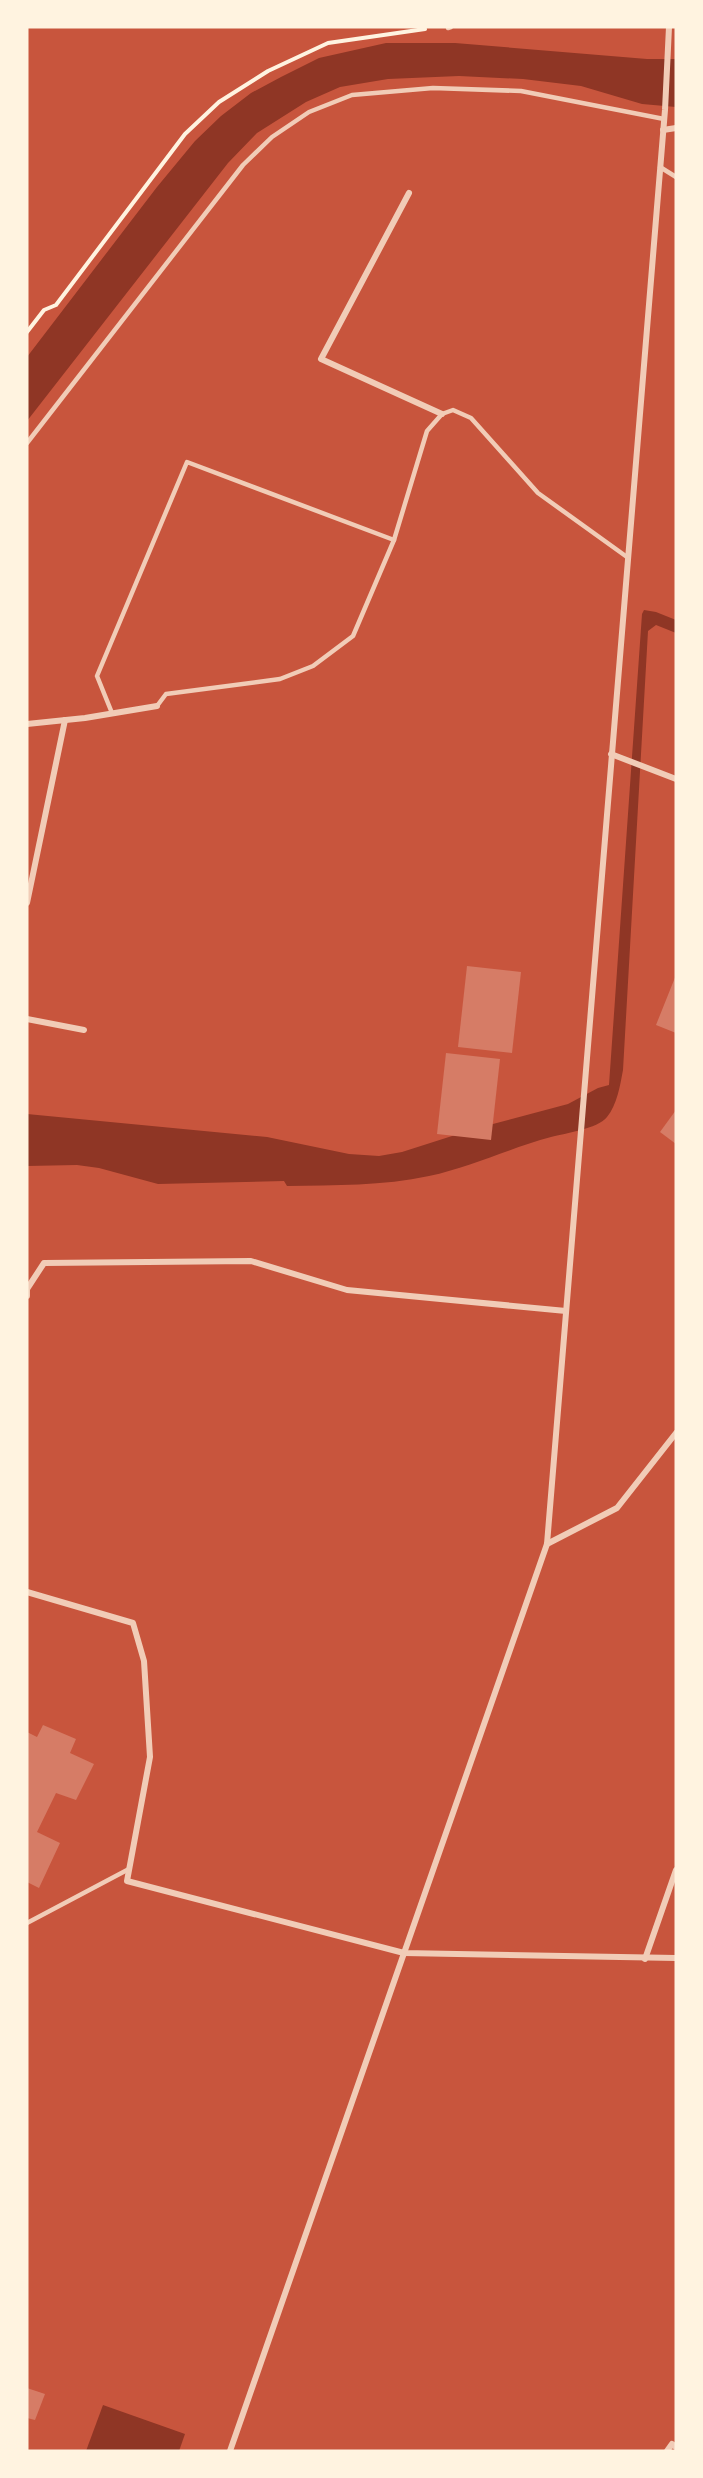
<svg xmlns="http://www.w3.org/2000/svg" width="703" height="2478" viewBox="0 0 703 2478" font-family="'Titillium Web',sans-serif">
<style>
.water{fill:#8f3625}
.building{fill:#d67c66}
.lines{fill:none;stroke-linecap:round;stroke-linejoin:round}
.path{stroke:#fff3e0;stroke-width:4}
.service{stroke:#f1ccb7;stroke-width:4.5}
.minor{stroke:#f1ccb7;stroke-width:6}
</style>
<rect width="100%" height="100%" fill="#c8553d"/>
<g class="water">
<polygon points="386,43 455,43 647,59 676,59 676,107 642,104 581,86 523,79 459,76 388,79 340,87 306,102 257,133 228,163 27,421 27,357 157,187 195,141 221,116 251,93 281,77 319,58"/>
<path d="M 644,610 L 656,612 L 676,620 L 676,633 L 656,625 L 648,631 L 623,1070 C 620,1086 617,1105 607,1117 C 597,1129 566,1133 551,1137 C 510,1148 471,1167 429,1176 C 383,1186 335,1185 287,1186 L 284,1181 L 158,1184 L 99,1168 L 77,1165 L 27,1166 L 27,1114 L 267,1137 L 349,1154 L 379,1156 L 402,1152 L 474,1129 L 568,1104 L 598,1088 L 609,1085 L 642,614 Z"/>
<polygon points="103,2405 185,2434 179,2451 86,2451"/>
</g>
<g class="building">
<polygon points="467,966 521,972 512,1053 458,1047"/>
<polygon points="676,975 676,1033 656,1025"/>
<polygon points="446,1053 500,1059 491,1140 437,1134"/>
<polygon points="676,1110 676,1144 660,1132"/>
<polygon points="43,1725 76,1739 70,1753 94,1764 76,1800 56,1793 37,1832 60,1843 39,1888 27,1882 27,1732 37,1737"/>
<polygon points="27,2388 45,2394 35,2420 27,2418"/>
</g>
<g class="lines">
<polyline class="path" points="27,332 44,310 56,305 185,134 219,102 268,71 328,43 425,29"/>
<g class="service">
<polyline points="448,28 451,27"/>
<polyline points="660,167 676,177"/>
<polyline points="27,443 243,165 272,137 309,112 352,95 433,88 521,91 664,119"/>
<polyline points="157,706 166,694 280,679 313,666 353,636 394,540 427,431 442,414 453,410 471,418 538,493 627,557"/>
<polyline points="112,713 97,676 187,462 394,540"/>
<polyline points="27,1923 129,1869"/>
</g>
<g class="minor">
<polyline points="663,130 676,128"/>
<polyline points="409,193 321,359 442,414"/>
<polyline points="27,724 85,718 157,706"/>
<polyline points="611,754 676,779"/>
<polyline points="27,903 65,720"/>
<polyline points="27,1019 84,1030"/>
<polyline points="27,1296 27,1289 44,1263 251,1261 347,1290 566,1311"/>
<polyline points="547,1544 617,1508 676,1433"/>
<polyline points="27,1592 133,1623 144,1661 150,1757 127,1881 404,1953 676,1958"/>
<polyline points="645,1959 676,1870"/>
<polyline points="230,2451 547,1544 665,110 669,27"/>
<polyline points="667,2451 672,2444 676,2447"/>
</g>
</g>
<rect width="703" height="2478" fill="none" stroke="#fff3e0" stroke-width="57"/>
</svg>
